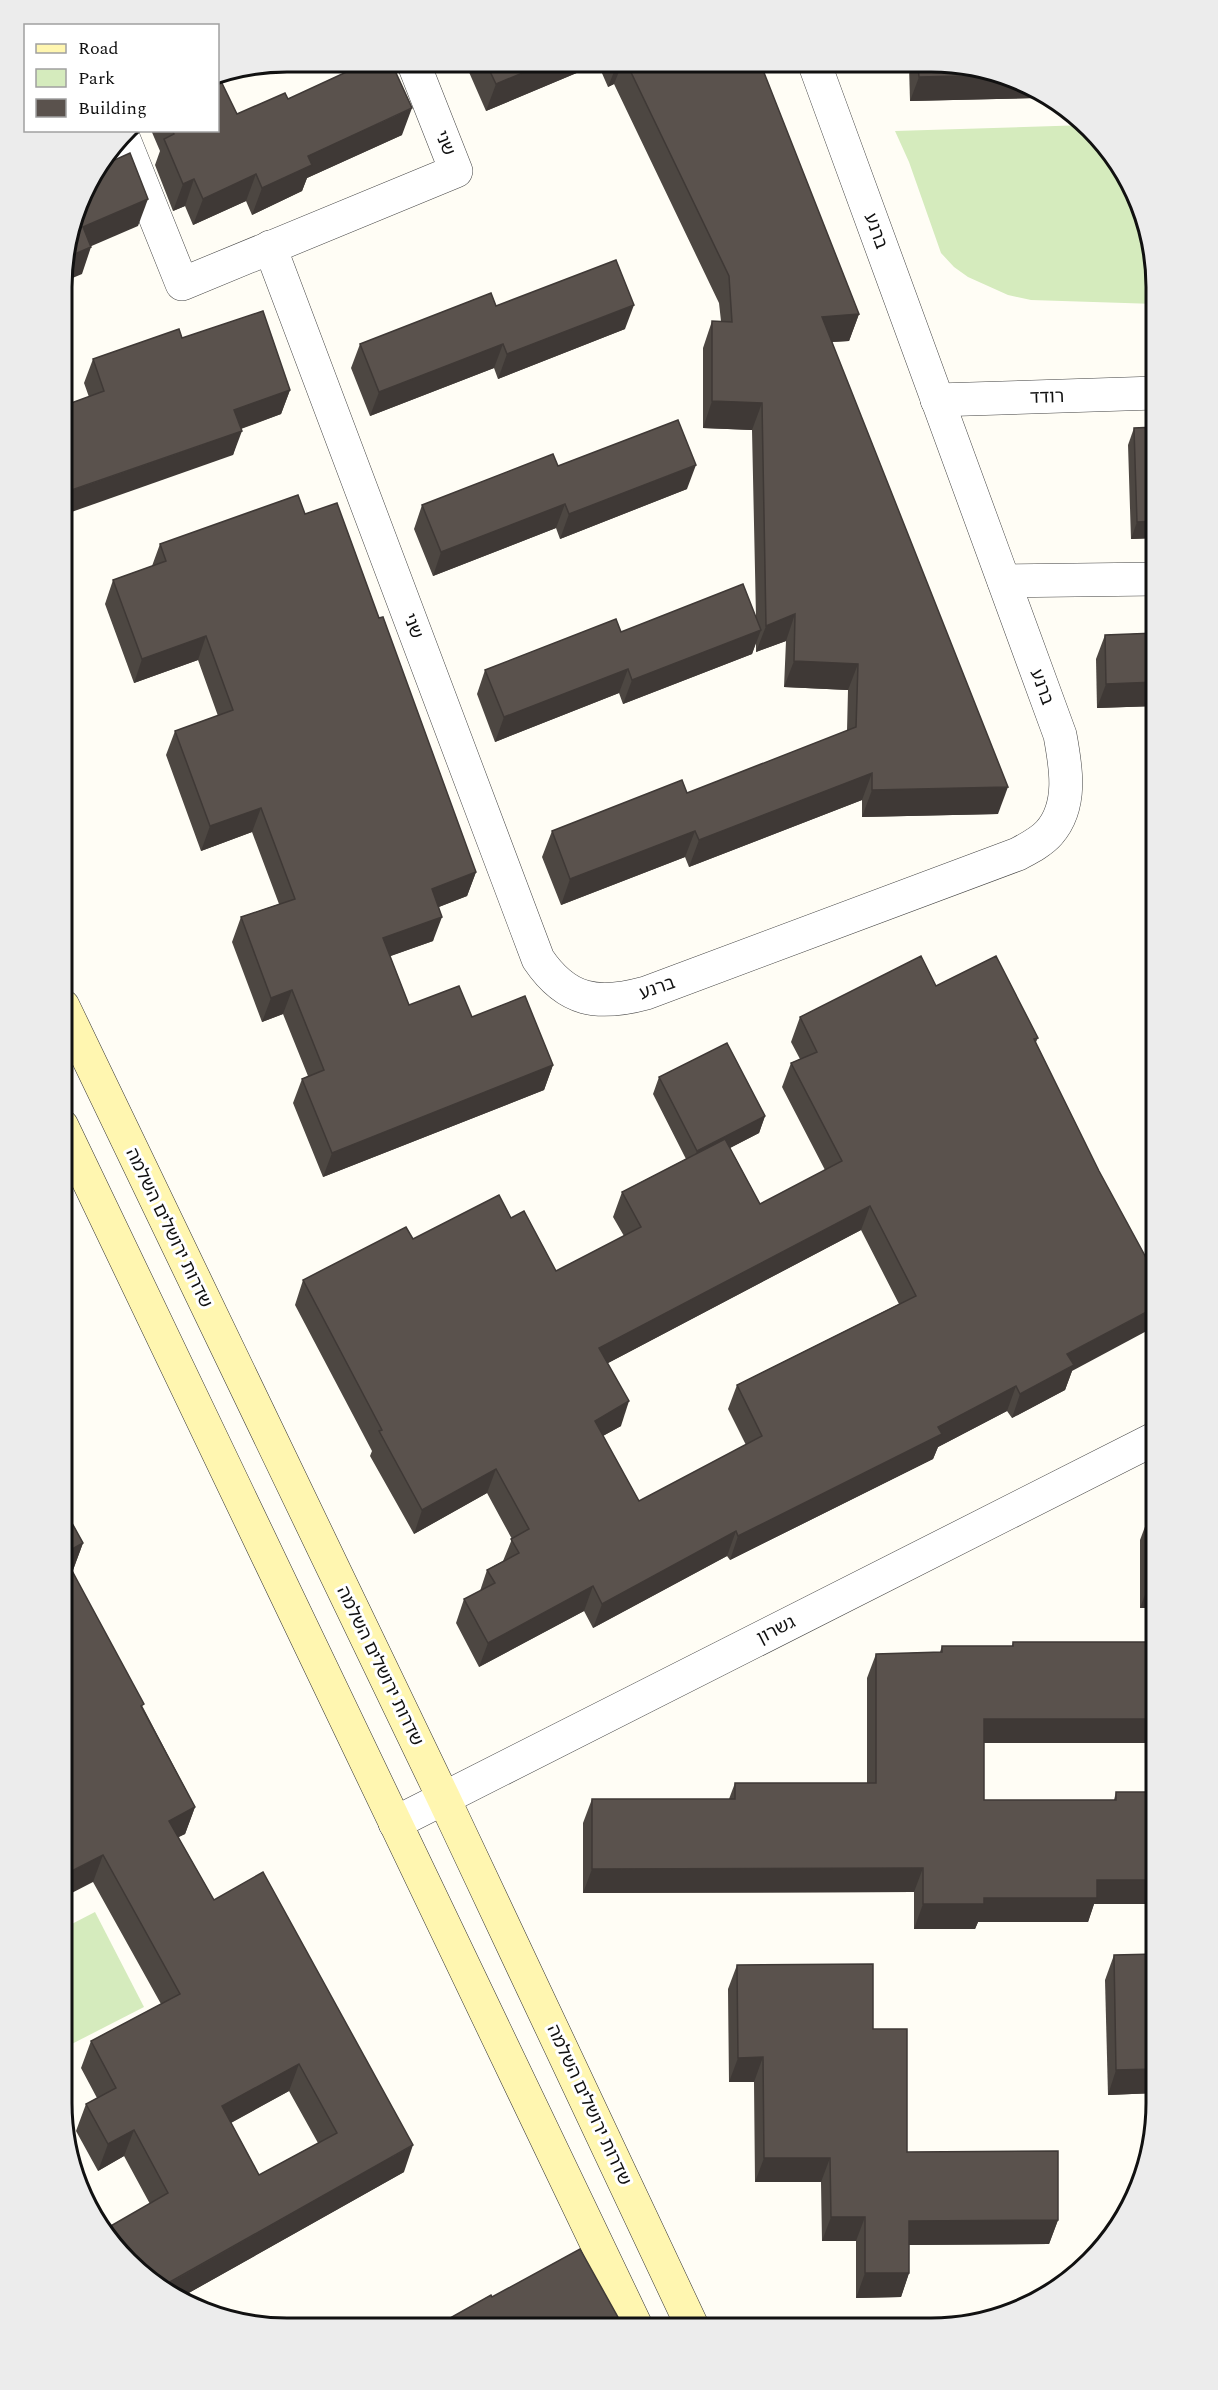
<svg xmlns="http://www.w3.org/2000/svg" width="1218" height="2390" viewBox="0 0 1218 2390" font-family="Spectral,'Noto Sans Hebrew',serif">
<style>
.green{fill:#d5ebbd}
.lines{fill:none;stroke-linecap:round;stroke-linejoin:round}
.street-casing{stroke:#444;stroke-width:34}
.secondary-casing{stroke:#333;stroke-width:34}
.street{stroke:#fff;stroke-width:33}
.secondary{stroke:#fff6b0;stroke-width:33}
.wall{fill:#4d4742;fill-rule:evenodd}
.shaded-wall{fill:#3f3936}
.building{fill:#5a524d;stroke:#3f3936;stroke-width:1.5;fill-rule:evenodd}
.labels{text-anchor:middle;dominant-baseline:central;stroke-width:6;stroke-linejoin:round;paint-order:stroke}
.street-label{font-size:18px;fill:#111;stroke:#fff}
.rim{fill:none;stroke:#111;stroke-width:3}
</style>
<rect width="100%" height="100%" fill="#fffdf5"/>
<g class="green">
<path d="M 1087,125 C 1097,137 1109,148 1118,161 C 1144,198 1157,258 1156,304 L 1031,300 L 1008,295 L 968,277 L 954,267 L 941,253 L 909,162 L 895,131 Z"/>
<polygon points="95,1912 144,2007 62,2049 62,1929"/>
</g>
<g class="lines">
<g class="street-casing">
<g id="street">
<polyline points="123,137 182,284 456,171 413,62"/>
<path d="M 270,247 L 538,959 C 567,1002 598,1006 646,993 L 1018,854 C 1029,848 1041,842 1049,833 C 1073,806 1066,767 1060,735 L 815,65"/>
<polyline points="937,400 1156,393"/>
<polyline points="1004,581 1156,579"/>
<polyline points="395,1823 1156,1438"/>
</g>
</g>
<g class="secondary-casing">
<g id="secondary">
<polyline points="63,1006 444,1799 693,2328"/>
<polyline points="62,1126 637,2328"/>
</g>
</g>
<use href="#street" class="street"/>
<use href="#secondary" class="secondary"/>
</g>
<g class="wall">
<polygon points="465,63 746,64 859,314 849,341 832,342 998,814 862,817 862,800 689,867 685,857 561,905 542,857 552,831 687,793 847,731 848,690 784,687 786,641 756,652 756,642 752,654 623,704 619,693 495,742 477,694 485,670 621,632 756,617 752,430 703,428 703,348 712,321 721,321 719,303 614,84 608,87 598,64 486,111"/>
<polygon points="909,65 975,66 1035,98 910,101"/>
<polygon points="288,99 402,135 307,178 302,191 252,215 246,201 193,225 185,206 173,211 155,165 160,151 151,130 218,130 237,114"/>
<polygon points="496,306 625,329 498,379 494,368 370,416 351,368 360,344"/>
<polygon points="182,338 290,390 281,414 241,429 233,455 89,397 84,383 93,359"/>
<polygon points="1156,427 1156,538 1131,539 1128,445 1134,428"/>
<polygon points="558,466 687,489 560,539 556,528 433,576 414,529 422,505"/>
<polygon points="305,514 379,618 476,872 467,896 439,907 433,941 390,956 409,1005 472,1017 553,1065 544,1090 323,1177 293,1103 302,1079 308,1076 283,1014 262,1022 232,942 241,917 279,904 252,832 201,851 166,755 175,731 218,716 198,660 134,683 105,604 113,580 152,566 160,544"/>
<polygon points="1156,633 1156,706 1097,708 1096,659 1105,635"/>
<path d="M 936,986 L 1038,1038 L 1036,1042 L 1072,1371 L 1065,1390 L 1012,1418 L 1007,1411 L 938,1447 L 933,1459 L 730,1560 L 727,1556 L 593,1628 L 584,1611 L 479,1667 L 456,1623 L 464,1599 L 480,1591 L 487,1570 L 503,1561 L 512,1539 L 487,1493 L 414,1534 L 370,1456 L 372,1451 L 295,1305 L 303,1280 L 413,1239 L 511,1218 L 556,1271 L 624,1236 L 613,1217 L 622,1192 L 686,1159 L 653,1094 L 659,1077 L 765,1116 L 759,1133 L 730,1148 L 760,1204 L 825,1170 L 782,1087 L 791,1063 L 800,1059 L 791,1042 L 800,1017 ZM 861,1230 L 899,1304 L 737,1385 L 728,1409 L 746,1445 L 639,1501 L 603,1436 L 621,1426 L 608,1363 Z"/>
<path d="M 62,1505 L 83,1543 L 73,1570 L 72,1571 L 195,1807 L 185,1834 L 178,1837 L 214,1900 L 404,2172 L 178,2299 L 139,2273 L 150,2204 L 124,2156 L 98,2171 L 76,2131 L 86,2104 L 97,2098 L 81,2068 L 91,2041 L 161,2004 L 93,1882 ZM 289,2091 L 318,2143 L 259,2175 L 231,2123 Z"/>
<polygon points="1149,1516 1156,1516 1156,1608 1140,1608 1140,1540"/>
<polygon points="1013,1642 1147,1661 1156,1743 984,1743 984,1800 1114,1800 1116,1792 1148,1904 1094,1904 1088,1922 978,1922 975,1929 914,1929 914,1892 583,1893 583,1823 592,1799 729,1799 735,1783 867,1783 867,1678 876,1654 940,1652 942,1646 1012,1646"/>
<polygon points="1114,1955 1156,2093 1108,2095 1105,1980"/>
<polygon points="737,1965 873,2029 907,2152 1058,2220 1049,2244 909,2245 909,2273 901,2297 856,2298 856,2241 822,2241 821,2182 755,2182 754,2082 729,2082 728,1989"/>
</g>
<g class="shaded-wall">
<polygon points="546,63 598,64 486,111 496,84"/>
<polygon points="617,64 622,64 614,84 608,87"/>
<polygon points="1002,75 1031,85 1038,89 1035,98 910,101 919,77"/>
<polygon points="412,108 402,135 307,178 302,191 252,215 262,188 308,156"/>
<polygon points="256,174 246,201 193,225 203,199"/>
<polygon points="194,179 185,206 173,211 183,184"/>
<polygon points="148,199 138,226 73,254 83,227"/>
<polygon points="91,247 82,274 63,282 63,259"/>
<polygon points="634,305 625,329 498,379 507,354"/>
<polygon points="859,314 849,341 812,343 822,317"/>
<polygon points="503,344 494,368 370,416 379,392"/>
<polygon points="290,390 281,414 226,434 234,410"/>
<polygon points="712,401 762,403 752,430 703,428"/>
<polygon points="242,431 233,455 63,515 63,493"/>
<polygon points="696,465 687,489 560,539 569,514"/>
<polygon points="565,504 556,528 433,576 441,552"/>
<polygon points="1156,521 1156,538 1131,539 1137,522"/>
<polygon points="795,614 786,641 756,652 766,626"/>
<polygon points="761,630 752,654 623,704 632,680"/>
<polygon points="206,636 198,660 134,683 142,659"/>
<polygon points="794,661 858,664 848,690 784,687"/>
<polygon points="628,669 619,693 495,742 504,717"/>
<polygon points="1156,682 1156,706 1097,708 1106,684"/>
<polygon points="872,773 862,800 689,867 699,840"/>
<polygon points="1008,787 998,814 862,817 872,790"/>
<polygon points="261,808 252,832 201,851 210,826"/>
<polygon points="695,831 685,857 561,905 570,879"/>
<polygon points="476,872 467,896 423,913 432,889"/>
<polygon points="442,917 433,941 374,962 383,938"/>
<polygon points="292,990 283,1014 262,1022 271,998"/>
<polygon points="553,1065 544,1090 323,1177 332,1153"/>
<polygon points="765,1116 759,1133 691,1168 697,1151"/>
<polygon points="870,1206 861,1230 591,1372 599,1348"/>
<polygon points="1156,1307 1156,1326 1072,1371 1065,1390 1012,1418 1020,1394 1067,1354"/>
<polygon points="1016,1386 1007,1411 938,1447 933,1459 730,1560 738,1536 938,1427"/>
<polygon points="629,1401 621,1426 586,1445 595,1421"/>
<polygon points="496,1469 487,1493 414,1534 422,1510"/>
<polygon points="736,1531 727,1556 593,1628 602,1604"/>
<polygon points="83,1543 73,1570 62,1576 63,1554"/>
<polygon points="1149,1584 1156,1584 1156,1608 1140,1608"/>
<polygon points="593,1586 584,1611 479,1667 488,1643"/>
<polygon points="984,1719 1156,1719 1156,1743 975,1743"/>
<polygon points="195,1807 185,1834 159,1847 169,1821"/>
<polygon points="103,1855 93,1882 62,1898 62,1876"/>
<polygon points="923,1868 914,1892 583,1893 592,1869"/>
<polygon points="1097,1880 1156,1880 1156,1882 1148,1904 1094,1904 1088,1922 978,1922 975,1929 914,1929 923,1904 984,1898"/>
<polygon points="763,2057 754,2082 729,2082 738,2058"/>
<polygon points="299,2064 289,2091 212,2133 222,2106"/>
<polygon points="1156,2069 1156,2093 1108,2095 1116,2070"/>
<polygon points="134,2130 124,2156 98,2171 108,2144"/>
<polygon points="413,2145 404,2172 178,2299 161,2288"/>
<polygon points="764,2158 830,2158 821,2182 755,2182"/>
<polygon points="831,2217 865,2217 856,2241 822,2241"/>
<polygon points="1058,2220 1049,2244 900,2245 909,2221"/>
<polygon points="152,2271 149,2280 143,2276"/>
<polygon points="865,2273 909,2273 901,2297 856,2298"/>
</g>
<g class="building">
<polygon points="368,62 391,62 412,108 308,156 312,165 262,188 256,174 203,199 194,179 183,184 164,139 174,134 172,130 218,130 218,75 237,114 285,93 288,99"/>
<polygon points="486,63 546,63 496,84"/>
<polygon points="627,64 746,64 748,70 761,65 859,314 822,317 1008,787 872,790 872,773 699,840 695,831 570,879 552,831 682,780 687,793 856,727 858,664 794,661 795,614 766,626 762,403 712,401 712,321 732,322 729,276"/>
<polygon points="918,65 975,66 1002,75 919,77"/>
<polygon points="130,153 148,199 83,227 91,247 63,259 85,187 101,166"/>
<polygon points="616,260 634,305 507,354 503,344 379,392 360,344 491,293 496,306"/>
<polygon points="263,311 290,390 234,410 242,431 63,493 63,406 104,391 93,359 179,329 182,338"/>
<polygon points="678,420 696,465 569,514 565,504 441,552 422,505 553,454 558,466"/>
<polygon points="1156,427 1156,521 1137,522 1134,428"/>
<polygon points="298,495 305,514 337,503 379,618 383,617 476,872 432,889 442,917 383,938 409,1005 459,986 472,1017 525,996 553,1065 332,1153 302,1079 324,1070 292,990 271,998 241,917 295,899 261,808 210,826 175,731 233,710 206,636 142,659 113,580 166,561 160,544"/>
<polygon points="743,584 761,630 632,680 628,669 504,717 485,670 616,619 621,632"/>
<polygon points="1156,633 1156,682 1106,684 1105,635"/>
<path d="M 921,956 L 936,986 L 996,956 L 1038,1038 L 1034,1039 L 1099,1171 L 1156,1276 L 1156,1307 L 1067,1354 L 1074,1365 L 1020,1394 L 1016,1386 L 938,1427 L 942,1434 L 738,1536 L 736,1531 L 602,1604 L 593,1586 L 488,1643 L 464,1599 L 495,1583 L 487,1570 L 519,1553 L 511,1539 L 529,1529 L 496,1469 L 422,1510 L 379,1431 L 382,1430 L 303,1280 L 406,1227 L 413,1239 L 499,1195 L 511,1218 L 524,1211 L 556,1271 L 641,1227 L 622,1192 L 725,1139 L 760,1204 L 842,1161 L 791,1063 L 817,1052 L 800,1017 ZM 870,1206 L 916,1296 L 737,1385 L 762,1436 L 639,1501 L 595,1421 L 629,1401 L 599,1348 Z"/>
<polygon points="727,1043 765,1116 697,1151 659,1077"/>
<path d="M 62,1505 L 83,1543 L 63,1554 L 144,1704 L 141,1706 L 195,1807 L 169,1821 L 214,1900 L 263,1872 L 413,2145 L 161,2287 L 152,2271 L 143,2276 L 139,2273 L 102,2231 L 168,2193 L 134,2130 L 108,2144 L 86,2104 L 116,2088 L 91,2041 L 180,1994 L 103,1855 L 62,1876 ZM 299,2064 L 337,2133 L 259,2175 L 222,2106 Z"/>
<rect x="1149" y="1516" width="7" height="68"/>
<polygon points="1013,1642 1147,1642 1147,1661 1156,1661 1156,1719 984,1719 984,1800 1116,1800 1116,1792 1156,1792 1156,1880 1097,1880 1097,1898 984,1898 984,1904 923,1904 923,1868 592,1869 592,1799 735,1799 735,1783 876,1783 876,1654 942,1652 942,1646 1013,1646"/>
<polygon points="1156,1954 1156,2069 1116,2070 1114,1955"/>
<polygon points="873,1964 873,2029 907,2029 907,2152 1058,2151 1058,2220 909,2221 909,2273 865,2273 865,2217 831,2217 830,2158 764,2158 763,2057 738,2058 737,1965"/>
<polygon points="580,2249 624,2328 434,2327 491,2295 492,2297"/>
</g>
<g class="labels">
<g class="street-label">
<text transform="translate(445 143) rotate(68)">שני</text>
<text transform="translate(876 231) rotate(70)">ברנע</text>
<text transform="translate(1047 397) rotate(-2)">רודד</text>
<text transform="translate(413 626) rotate(69)">שני</text>
<text transform="translate(1042 687) rotate(70)">ברנע</text>
<text transform="translate(657 988) rotate(-19)">ברנע</text>
<text transform="translate(169 1228) rotate(64)">שדרות ירושלים השלמה</text>
<text transform="translate(776 1630) rotate(-27)">גשרון</text>
<text transform="translate(380 1666) rotate(64)">שדרות ירושלים השלמה</text>
<text transform="translate(589 2105) rotate(65)">שדרות ירושלים השלמה</text>
</g>
</g>
<path d="M0 0H1218V2390H0ZM287 72H931A215 215 0 0 1 1146 287V2103A215 215 0 0 1 931 2318H287A215 215 0 0 1 72 2103V287A215 215 0 0 1 287 72Z" fill="#ececec" fill-rule="evenodd"/>
<path class="rim" d="M287 72H931A215 215 0 0 1 1146 287V2103A215 215 0 0 1 931 2318H287A215 215 0 0 1 72 2103V287A215 215 0 0 1 287 72Z"/>
<rect x="24" y="24" width="195" height="108" fill="#ffffff" stroke="#a0a0a0" stroke-width="1.5"/>
<rect x="36" y="44" width="30" height="9" fill="#fff6b0" stroke="#a0a0a0" stroke-width="1.5"/>
<text x="78" y="54" font-size="18" fill="#111111">Road</text>
<rect x="36" y="69" width="30" height="18" fill="#d5ebbd" stroke="#a0a0a0" stroke-width="1.5"/>
<text x="78" y="84" font-size="18" fill="#111111">Park</text>
<rect x="36" y="99" width="30" height="18" fill="#5a524d" stroke="#a0a0a0" stroke-width="1.5"/>
<text x="78" y="114" font-size="18" fill="#111111">Building</text>
</svg>
